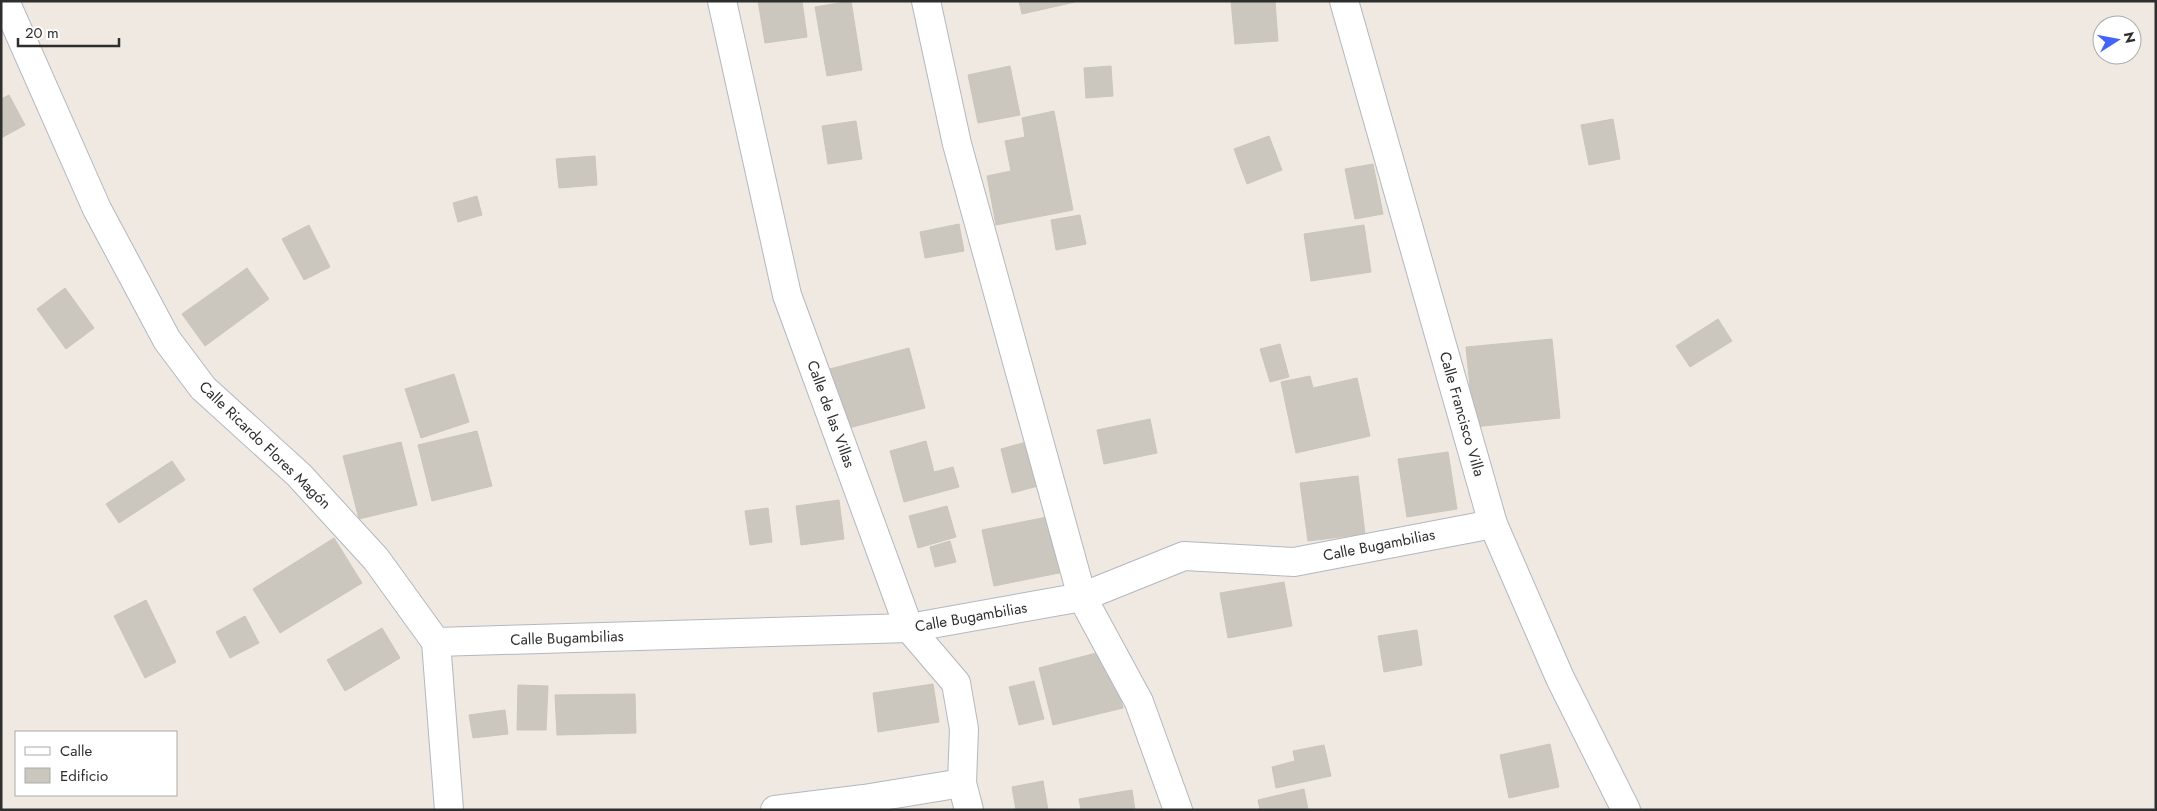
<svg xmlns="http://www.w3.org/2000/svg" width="2157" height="811" viewBox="0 0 2157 811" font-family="Jost,sans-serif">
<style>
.building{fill:#cbc7bf;stroke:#cbc5ba}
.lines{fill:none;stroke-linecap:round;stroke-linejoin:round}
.street-casing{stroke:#b4b7c1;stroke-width:30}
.street{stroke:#fff;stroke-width:28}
.labels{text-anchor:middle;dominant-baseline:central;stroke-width:4;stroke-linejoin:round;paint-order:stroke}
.street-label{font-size:15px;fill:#2e2e2e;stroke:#fff}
</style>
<rect width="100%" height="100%" fill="#efe9e1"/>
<g class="building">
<polygon points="758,1 802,1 807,37 765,43"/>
<polygon points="851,1 862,70 827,76 815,7"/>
<polygon points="1019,1 1075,1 1075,2 1022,14"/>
<polygon points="1231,1 1275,1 1278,41 1235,44"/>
<polygon points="1010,66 1020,115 978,123 968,75"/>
<polygon points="1111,66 1113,96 1086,98 1084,68"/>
<polygon points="9,95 25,125 1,138 1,99"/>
<polygon points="1054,111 1073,210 996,225 987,176 1011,171 1005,141 1025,137 1022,118"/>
<polygon points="1613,119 1620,159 1589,165 1581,125"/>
<polygon points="856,121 862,159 828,164 822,126"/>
<polygon points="1269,136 1282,170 1247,184 1234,149"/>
<polygon points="595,156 597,185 559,188 556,159"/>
<polygon points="1373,164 1383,214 1355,219 1345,169"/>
<polygon points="477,196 482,215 458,222 453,203"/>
<polygon points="1080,215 1086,244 1056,250 1051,220"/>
<polygon points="959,224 964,251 925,258 920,232"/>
<polygon points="309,225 330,267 304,280 282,239"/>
<polygon points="1364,225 1371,272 1311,281 1304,234"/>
<polygon points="247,268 269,299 205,346 182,314"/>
<polygon points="65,288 94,328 66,349 37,309"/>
<polygon points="1718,319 1732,341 1690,367 1676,346"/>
<polygon points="1552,339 1560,418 1474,427 1466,347"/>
<polygon points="1280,344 1289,377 1270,382 1260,349"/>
<polygon points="909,348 925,408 841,430 826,370"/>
<polygon points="454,374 469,422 421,438 405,389"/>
<polygon points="1310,376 1313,388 1357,378 1370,436 1296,453 1281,382"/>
<polygon points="1150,419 1157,453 1104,464 1097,430"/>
<polygon points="477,431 492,486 432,501 418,445"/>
<polygon points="926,441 934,472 953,467 959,487 904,502 890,451"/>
<polygon points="401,442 417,505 359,519 343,456"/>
<polygon points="1026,442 1038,486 1012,493 1001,449"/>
<polygon points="1448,452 1457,509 1407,517 1398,459"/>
<polygon points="172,461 185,480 119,523 106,504"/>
<polygon points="1358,476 1365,534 1308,541 1300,483"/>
<polygon points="839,500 844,539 801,545 796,506"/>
<polygon points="947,506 956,537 918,548 909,516"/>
<polygon points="768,508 772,542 750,545 745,511"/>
<polygon points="1052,516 1064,572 994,586 982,530"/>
<polygon points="334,538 362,583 280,633 253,589"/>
<polygon points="950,541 956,562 935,567 930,547"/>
<polygon points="1284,582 1292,626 1228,638 1220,593"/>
<polygon points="146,600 176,662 145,678 114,616"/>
<polygon points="245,616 259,643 230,658 216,632"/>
<polygon points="382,628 400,658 345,691 327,660"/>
<polygon points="1417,630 1422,665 1384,672 1378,636"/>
<polygon points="1100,652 1106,675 1114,673 1123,708 1053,725 1039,668"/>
<polygon points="1034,681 1044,719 1019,725 1009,687"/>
<polygon points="933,684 939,722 878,732 873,693"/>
<polygon points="518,685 548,686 546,730 517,730"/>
<polygon points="635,694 636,733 557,735 555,695"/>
<polygon points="505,710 508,734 473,738 469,715"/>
<polygon points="1550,744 1559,787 1509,798 1500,755"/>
<polygon points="1324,745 1331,776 1276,788 1272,767 1295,761 1293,751"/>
<polygon points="1043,781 1048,810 1016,810 1012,787"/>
<polygon points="1304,789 1308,810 1260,810 1258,800"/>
<polygon points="1132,790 1135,810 1081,810 1079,799"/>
</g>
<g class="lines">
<g class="street-casing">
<g id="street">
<polyline points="5,1 97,209 167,340 203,388 299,475 376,559 436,642 449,810"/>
<polyline points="722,1 787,295 909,628 956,683 964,729 962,783 969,810"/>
<polyline points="926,1 957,144 1082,597 1139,702 1178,810"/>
<polyline points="1344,1 1493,524 1560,678 1626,810"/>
<polyline points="436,642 909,628 1082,597 1184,556 1294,562 1493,524"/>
<polyline points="775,810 864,799 962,783"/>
</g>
</g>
<use href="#street" class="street"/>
</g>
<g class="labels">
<g class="street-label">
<text transform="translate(831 414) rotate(70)">Calle de las Villas</text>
<text transform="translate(1462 414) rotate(74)">Calle Francisco Villa</text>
<text transform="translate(265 445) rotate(44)">Calle Ricardo Flores Magón</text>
<text transform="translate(1379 545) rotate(-11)">Calle Bugambilias</text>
<text transform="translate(971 617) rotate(-10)">Calle Bugambilias</text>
<text transform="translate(567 638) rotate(-2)">Calle Bugambilias</text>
</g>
</g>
<rect width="2157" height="811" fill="none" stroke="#2e2e2e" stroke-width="5"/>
<rect x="15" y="731" width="162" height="65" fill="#ffffff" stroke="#ababab"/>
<rect x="25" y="747" width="25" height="8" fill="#ffffff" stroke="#ababab"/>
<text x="60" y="756" font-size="15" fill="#2e2e2e">Calle</text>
<rect x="25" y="768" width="25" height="15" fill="#cbc7bf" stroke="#ababab"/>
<text x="60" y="781" font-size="15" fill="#2e2e2e">Edificio</text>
<g transform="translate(2117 40) rotate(79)"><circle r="24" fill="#ffffff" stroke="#ababab"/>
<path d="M0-4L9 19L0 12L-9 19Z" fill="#4264fb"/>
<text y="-8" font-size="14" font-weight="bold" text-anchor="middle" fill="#2e2e2e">N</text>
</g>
<path d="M18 38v8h101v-8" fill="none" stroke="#2e2e2e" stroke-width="2.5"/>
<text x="25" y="38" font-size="15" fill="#2e2e2e" stroke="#ffffff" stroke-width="4" paint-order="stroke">20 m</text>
</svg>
